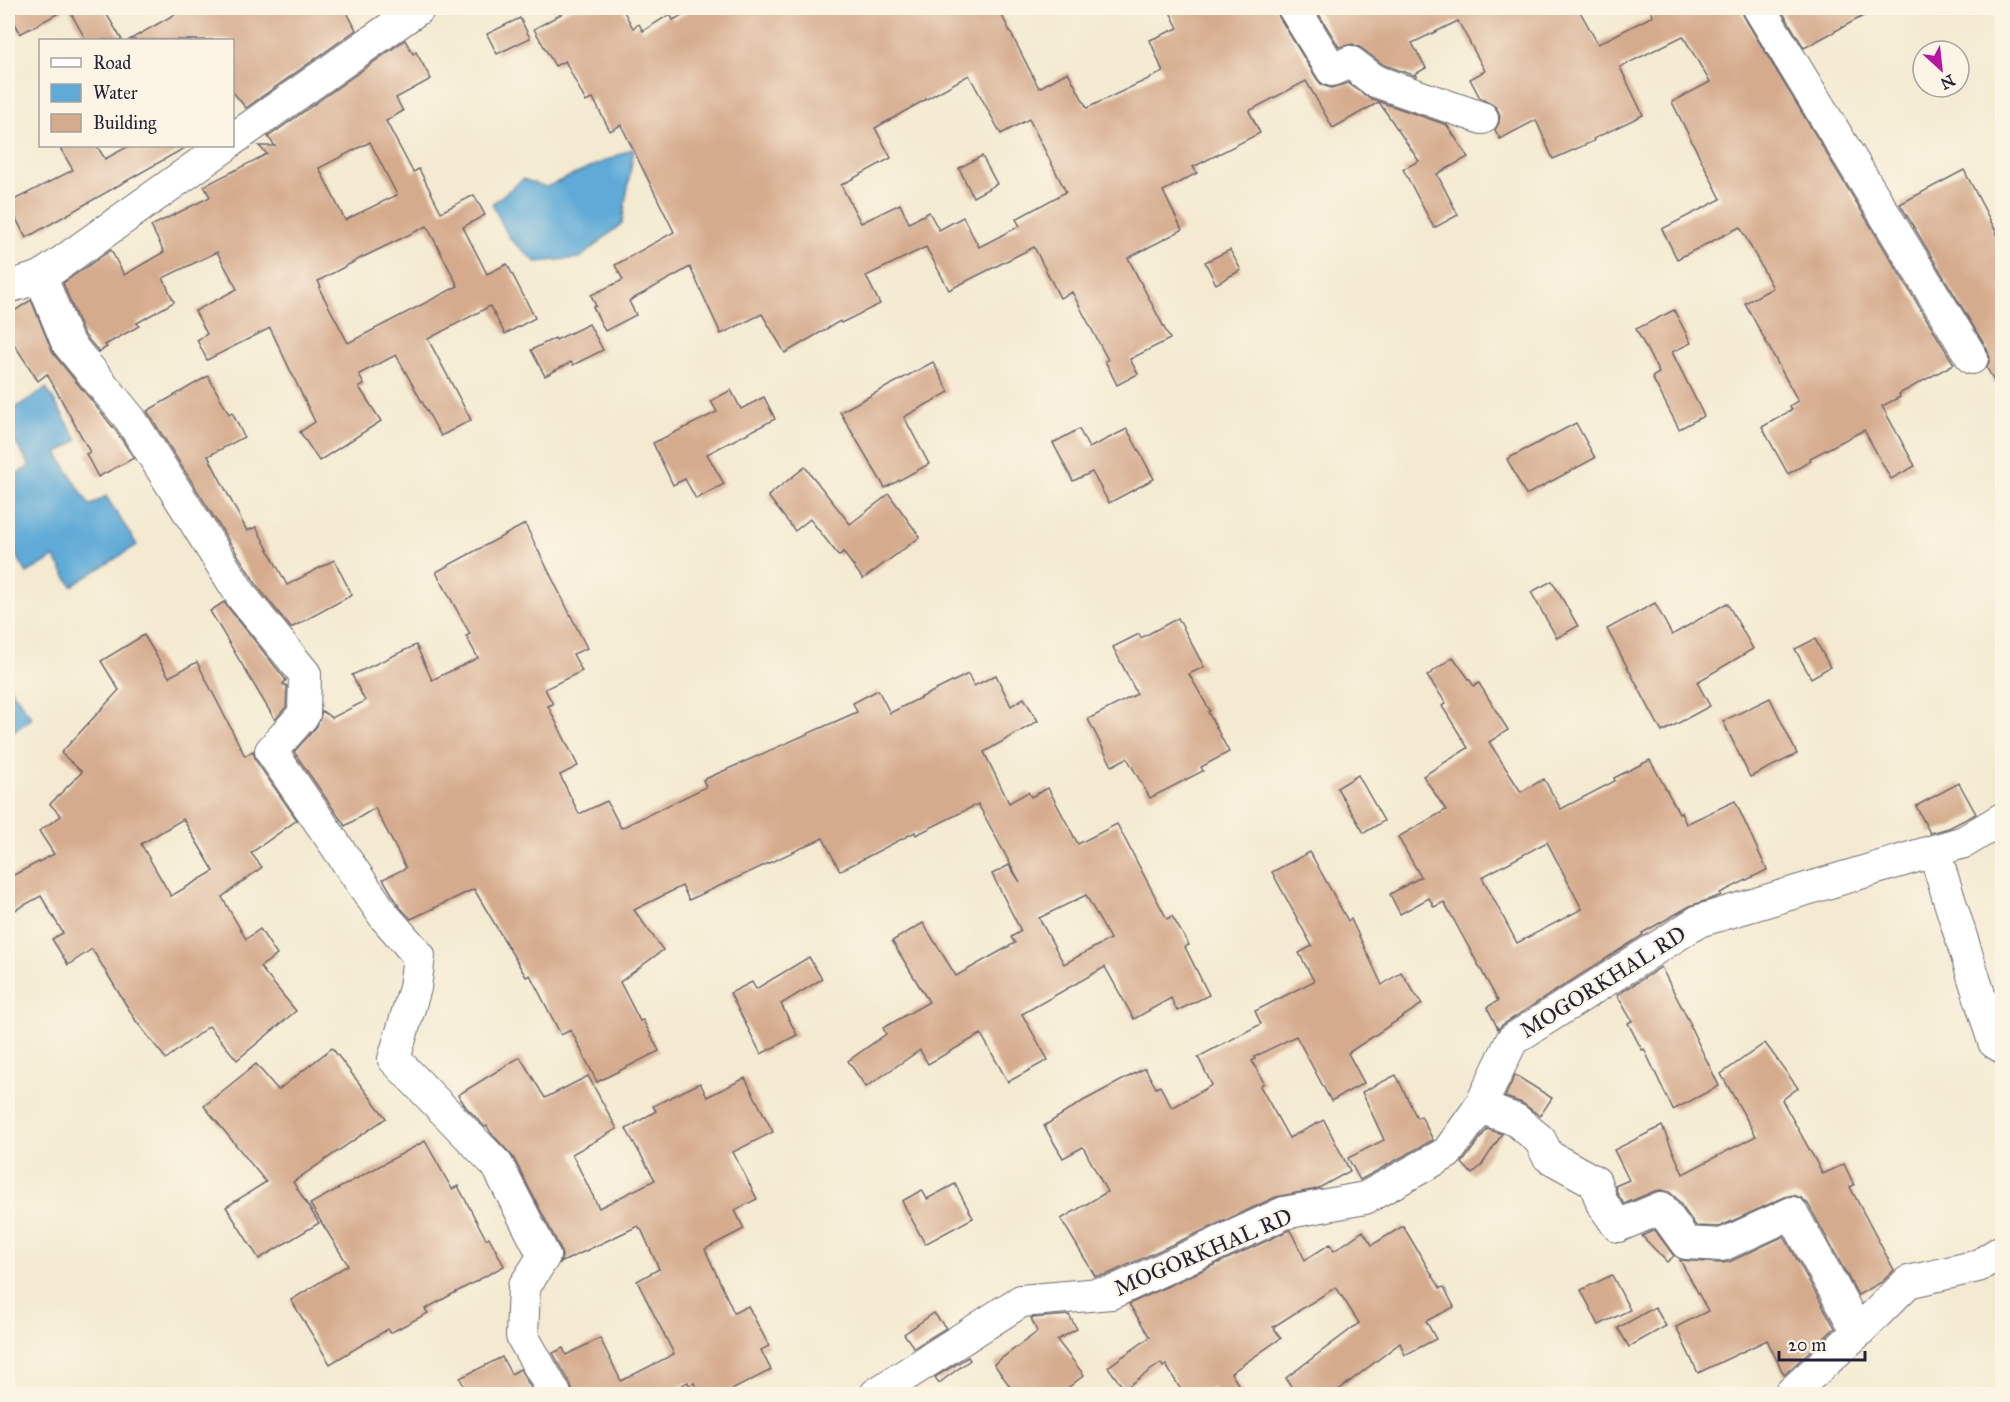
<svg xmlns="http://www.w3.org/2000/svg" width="2010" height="1402" viewBox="0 0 2010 1402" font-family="'IM FELL Great Primer',serif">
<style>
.water{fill:#5faad7;stroke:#406689;stroke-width:1.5}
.building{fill:#d5ab8d;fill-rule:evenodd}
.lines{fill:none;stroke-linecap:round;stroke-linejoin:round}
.minor-casing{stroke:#6c6870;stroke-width:34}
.minor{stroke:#fff;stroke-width:32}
.labels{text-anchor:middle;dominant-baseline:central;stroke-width:4.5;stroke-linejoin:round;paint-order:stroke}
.street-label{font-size:22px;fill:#22223b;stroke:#fcf5e5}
</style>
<rect width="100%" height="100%" fill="#fcf5e5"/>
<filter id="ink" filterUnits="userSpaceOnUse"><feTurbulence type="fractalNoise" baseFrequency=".0167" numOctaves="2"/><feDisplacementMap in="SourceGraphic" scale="12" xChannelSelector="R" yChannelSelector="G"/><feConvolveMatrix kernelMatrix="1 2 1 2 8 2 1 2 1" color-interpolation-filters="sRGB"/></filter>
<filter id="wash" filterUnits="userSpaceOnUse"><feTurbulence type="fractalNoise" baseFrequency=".008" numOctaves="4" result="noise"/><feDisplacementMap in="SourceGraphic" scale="24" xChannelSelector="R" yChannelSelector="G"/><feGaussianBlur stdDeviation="1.35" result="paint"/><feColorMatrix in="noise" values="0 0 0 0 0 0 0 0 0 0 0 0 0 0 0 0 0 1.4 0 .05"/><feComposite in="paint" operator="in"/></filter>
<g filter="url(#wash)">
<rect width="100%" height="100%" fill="#f4ead1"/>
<g class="water">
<polygon points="634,148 622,223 580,258 536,262 510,239 492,204 523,179 546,187"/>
<polygon points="46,388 78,440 57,453 90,506 106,496 137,545 72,586 54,557 27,573 8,541 8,480 30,466 8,430 8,403 12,410"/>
<polygon points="8,685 32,718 8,736"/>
</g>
<g id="blocks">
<g class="building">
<polygon points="8,8 103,8 122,40 86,40 68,8 20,34"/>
<polygon points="186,8 345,8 356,30 246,108 232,91 232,40 129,40"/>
<path d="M 572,8 L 622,8 L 633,28 L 639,24 L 643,31 L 670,14 L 673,20 L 696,8 L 998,8 L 1039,88 L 1068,72 L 1087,108 L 1163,72 L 1150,40 L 1178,28 L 1168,8 L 1276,8 L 1279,17 L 1317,79 L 1322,85 L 1331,88 L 1348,83 L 1369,98 L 1447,125 L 1468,157 L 1437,174 L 1458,215 L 1434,228 L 1403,169 L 1419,161 L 1379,102 L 1333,128 L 1306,81 L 1249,111 L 1260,133 L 1193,167 L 1197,173 L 1163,191 L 1182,230 L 1128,258 L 1170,339 L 1130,359 L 1138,374 L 1117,385 L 1105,361 L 1108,360 L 1072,292 L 1060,298 L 1034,247 L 949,290 L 926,247 L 866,276 L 880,304 L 841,323 L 840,321 L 785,353 L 762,314 L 721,334 L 690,267 L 629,301 L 636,315 L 605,331 L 593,307 L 596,306 L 591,295 L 623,280 L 615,265 L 674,232 L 621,125 L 610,131 L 593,98 L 586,102 L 565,61 L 555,66 L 534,29 ZM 969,75 L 1001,134 L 1029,119 L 1066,192 L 1016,219 L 1020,226 L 979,247 L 963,217 L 939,230 L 929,212 L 909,223 L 900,204 L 861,223 L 841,185 L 891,158 L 875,128 Z"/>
<polygon points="1315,8 1578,8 1598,44 1653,16 1649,8 1741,8 1744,17 1954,364 1899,394 1900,397 1882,406 1915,466 1891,479 1864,430 1810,458 1811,461 1788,474 1762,427 1792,410 1789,406 1798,401 1745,303 1773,288 1740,227 1677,259 1662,229 1721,199 1672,102 1710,82 1683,36 1620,67 1643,115 1593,139 1594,141 1553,159 1536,120 1500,139 1495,130 1499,123 1500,115 1496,107 1480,98 1470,79 1485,71 1458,21 1412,43 1426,68 1415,74 1416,76 1384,65 1361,48 1353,44 1339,47"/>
<polygon points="1780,8 1878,8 1804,48"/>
<polygon points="520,18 530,38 497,54 487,34"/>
<path d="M 405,40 L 413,54 L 416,52 L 431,79 L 396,98 L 403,111 L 386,121 L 413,172 L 419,169 L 441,212 L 474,195 L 485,215 L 463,227 L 487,274 L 507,264 L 535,318 L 505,334 L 490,306 L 428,339 L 471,420 L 441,436 L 396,355 L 359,374 L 364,385 L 359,387 L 381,421 L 319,461 L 300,432 L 315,422 L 270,328 L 207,360 L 197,340 L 207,334 L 195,311 L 237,289 L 217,252 L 163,278 L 174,302 L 137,323 L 139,326 L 105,345 L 107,347 L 99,352 L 83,333 L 63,283 L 111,250 L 124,275 L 164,252 L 151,226 L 210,197 L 204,186 L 267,154 L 259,146 L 275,146 L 268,137 ZM 370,142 L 397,195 L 345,220 L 319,168 ZM 427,226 L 458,286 L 348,343 L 319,288 L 321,287 L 318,281 L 359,259 Z"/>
<polygon points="59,146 97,146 105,159 129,146 188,146 26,238 8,203 73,170"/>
<polygon points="982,156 997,184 973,197 959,168"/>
<polygon points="1964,170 2002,243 2002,397 1987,368 1990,358 1987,349 1900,204"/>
<polygon points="1230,250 1241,270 1216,284 1205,262"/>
<polygon points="31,300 53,353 116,431 134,458 98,477 86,454 90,452 47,374 38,381 8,335 8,315"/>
<polygon points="1674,310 1691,343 1672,352 1704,416 1679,429 1652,377 1659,373 1636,329"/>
<polygon points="589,324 603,350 573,365 571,362 545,376 531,350 555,338 556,340"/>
<polygon points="933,362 949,392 904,417 929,464 885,488 840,412"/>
<polygon points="208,376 229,414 232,412 244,437 208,456 247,531 256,527 287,585 334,560 352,595 291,628 258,587 147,411"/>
<polygon points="731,390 741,409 764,397 775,419 707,454 724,484 696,499 685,479 673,485 653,443 717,412 711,401"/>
<polygon points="1576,423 1595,458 1526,495 1507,459"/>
<polygon points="1079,429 1089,448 1127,429 1154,479 1109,503 1092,472 1073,481 1053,443"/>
<polygon points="805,467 850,524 889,494 920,537 863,579 843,552 839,556 810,519 795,531 768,496"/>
<path d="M 525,524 L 587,648 L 573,654 L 582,671 L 545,689 L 553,704 L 548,706 L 578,766 L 560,775 L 579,814 L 607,801 L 621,828 L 706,787 L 703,780 L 857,712 L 853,703 L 878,690 L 890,713 L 968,674 L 974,686 L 996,675 L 1011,706 L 1024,698 L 1038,721 L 984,752 L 1009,803 L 1028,792 L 1031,797 L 1048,788 L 1078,844 L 1117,824 L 1167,919 L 1172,916 L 1189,945 L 1185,947 L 1209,995 L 1177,1011 L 1171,998 L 1134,1019 L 1105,967 L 1022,1014 L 1048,1060 L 1008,1082 L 981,1034 L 928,1064 L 920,1050 L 866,1087 L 848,1061 L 886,1034 L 883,1028 L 929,1002 L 892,941 L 923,923 L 956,976 L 1015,943 L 1011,937 L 1021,931 L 992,874 L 1009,865 L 1020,882 L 978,804 L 916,835 L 915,832 L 840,871 L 823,838 L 689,900 L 682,886 L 634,910 L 663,950 L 620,982 L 640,1021 L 643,1020 L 659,1051 L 597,1082 L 571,1030 L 561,1035 L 530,975 L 526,977 L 474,889 L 411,919 L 399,906 L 383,879 L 406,868 L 375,808 L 345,826 L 294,752 L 317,726 L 322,711 L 332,718 L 365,701 L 352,675 L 416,645 L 432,680 L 478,658 L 466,636 L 470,634 L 436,572 ZM 1086,895 L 1110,939 L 1064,964 L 1039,918 Z"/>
<polygon points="1552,581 1578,626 1557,638 1531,592"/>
<polygon points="224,602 286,680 283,684 287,686 286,707 275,720 210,611"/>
<polygon points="1655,603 1672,635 1727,603 1753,649 1697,682 1710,706 1662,732 1607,629"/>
<polygon points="1178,618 1204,667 1189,674 1210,711 1208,712 1229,752 1201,767 1203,771 1150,798 1127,758 1112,766 1088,719 1137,694 1113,647 1139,634 1141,638"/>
<path d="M 144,635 L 169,677 L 197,662 L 245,756 L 253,751 L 256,761 L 297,820 L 251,853 L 262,867 L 222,897 L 246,939 L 260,929 L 277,955 L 260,967 L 296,1011 L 237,1060 L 209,1026 L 166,1059 L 136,1021 L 92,949 L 68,965 L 52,939 L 63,933 L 41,896 L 8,914 L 8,878 L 54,854 L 39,831 L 61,816 L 50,804 L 82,772 L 61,753 L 119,690 L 101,661 ZM 183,819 L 214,871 L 171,896 L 141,844 Z"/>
<polygon points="1815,639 1830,667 1811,678 1795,649"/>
<path d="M 1453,657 L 1474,686 L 1479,683 L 1508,730 L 1489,742 L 1521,792 L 1544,779 L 1561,809 L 1615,781 L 1614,778 L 1650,760 L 1679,813 L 1681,812 L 1686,824 L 1735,801 L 1767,870 L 1720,893 L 1721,895 L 1716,897 L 1690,906 L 1642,933 L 1643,935 L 1502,1025 L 1498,1029 L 1487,1007 L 1498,1001 L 1444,902 L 1434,907 L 1429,898 L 1400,914 L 1390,894 L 1421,877 L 1398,837 L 1446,810 L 1423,776 L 1468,748 L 1442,706 L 1446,703 L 1427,676 ZM 1547,842 L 1582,909 L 1517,943 L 1482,877 Z"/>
<polygon points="1770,698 1797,754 1750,777 1723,721"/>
<polygon points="1358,775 1384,821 1364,833 1337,788"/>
<polygon points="1959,783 1976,814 1949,828 1930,833 1916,806"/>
<polygon points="1310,852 1348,921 1351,919 1382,985 1401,972 1422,1004 1348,1053 1364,1083 1331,1101 1296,1036 1254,1057 1255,1059 1252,1061 1264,1083 1260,1086 1289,1138 1324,1120 1350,1171 1317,1189 1276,1197 1106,1275 1095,1276 1061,1219 1107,1192 1083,1147 1063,1158 1044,1126 1083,1101 1145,1068 1156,1088 1160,1086 1172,1108 1212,1085 1198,1057 1261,1024 1255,1011 1314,981 1299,953 1312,946 1272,872"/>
<polygon points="809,957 822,979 781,1004 797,1035 761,1054 730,993 752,982 756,989"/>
<polygon points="1661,967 1691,1025 1690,1026 1719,1086 1673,1110 1644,1049 1642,1050 1628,1023 1632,1021 1617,995"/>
<polygon points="1765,1043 1798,1088 1782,1100 1823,1174 1844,1164 1854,1185 1850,1187 1894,1270 1882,1282 1858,1295 1808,1204 1801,1198 1793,1195 1785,1197 1719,1227 1696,1226 1676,1198 1669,1192 1661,1190 1655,1191 1624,1204 1618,1195 1615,1186 1629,1180 1614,1150 1662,1126 1683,1174 1756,1136 1721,1074"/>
<polygon points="332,1048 386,1118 293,1182 319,1223 259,1259 226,1207 266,1182 204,1106 256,1064 278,1090"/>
<polygon points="520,1057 545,1098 588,1076 617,1129 572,1154 599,1208 655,1180 626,1129 656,1111 653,1106 700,1083 707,1097 745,1078 773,1132 733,1152 757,1199 735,1210 744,1229 705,1249 734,1313 748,1306 769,1346 761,1350 771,1370 722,1395 699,1395 694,1383 689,1385 688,1382 663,1395 573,1395 571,1385 553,1353 563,1348 566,1355 600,1338 621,1381 674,1354 637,1281 659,1269 642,1231 638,1226 560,1263 562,1256 560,1248 513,1157 491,1133 487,1126 485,1127 466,1107 458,1095"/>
<polygon points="1396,1075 1417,1118 1421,1116 1433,1140 1360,1180 1348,1158 1384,1140 1362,1092"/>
<polygon points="1515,1075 1552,1098 1540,1116 1522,1103 1505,1097"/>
<polygon points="1487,1129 1502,1134 1481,1166 1472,1174 1462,1163"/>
<polygon points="425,1141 452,1189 458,1186 486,1239 489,1237 504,1266 425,1309 428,1313 390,1333 388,1329 330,1364 291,1300 348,1265 310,1204"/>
<polygon points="955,1184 973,1218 925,1244 902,1201 922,1190 927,1199"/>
<polygon points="1403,1226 1440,1288 1444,1287 1454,1307 1426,1321 1436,1339 1405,1355 1400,1343 1332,1395 1296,1395 1286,1378 1359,1323 1336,1287 1273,1327 1281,1338 1231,1373 1245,1395 1217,1395 1212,1387 1198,1395 1184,1395 1166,1365 1163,1367 1161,1363 1124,1389 1108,1367 1150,1337 1129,1304 1290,1230 1305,1260 1330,1244 1334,1251 1363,1231 1372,1245"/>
<polygon points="1655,1230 1674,1256 1667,1262 1642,1236"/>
<polygon points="1784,1236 1835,1328 1784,1375 1767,1340 1698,1373 1676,1327 1708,1311 1680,1260 1721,1263 1729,1262"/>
<polygon points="1612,1275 1630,1310 1599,1325 1581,1290"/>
<polygon points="1655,1307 1666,1326 1629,1347 1618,1328"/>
<polygon points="934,1313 946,1328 914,1348 904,1334"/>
<polygon points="1069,1315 1077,1329 1057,1340 1084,1375 1059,1395 1016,1395 994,1364 1037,1332 1031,1318"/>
<polygon points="502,1357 511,1374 520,1369 535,1395 468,1395 460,1378"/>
<polygon points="968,1357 970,1360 939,1383 935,1377"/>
</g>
</g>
</g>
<g filter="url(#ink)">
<use href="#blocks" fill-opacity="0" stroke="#6c6870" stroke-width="1.5"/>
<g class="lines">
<g class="minor-casing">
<g id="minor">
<polyline points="1294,8 1332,70 1350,62 1375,81 1482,118"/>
<polyline points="1759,8 1972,358"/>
<polyline points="232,140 419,8"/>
<polyline points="41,277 67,342 131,420 243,598 305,674 304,714 271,751 385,917 419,956 415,988 394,1059 497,1165 544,1256 524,1287 522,1336 555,1394"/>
<polyline points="8,287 41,277 225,146"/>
<polyline points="1934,851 1994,1042 2002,1047"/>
<polyline points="1480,1107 1516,1120 1540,1140 1548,1156 1595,1182 1602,1203 1618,1226 1661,1208 1686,1243 1722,1245 1792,1213 1858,1332 1790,1394"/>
<polyline points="1858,1332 1908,1282 1978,1266 2002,1251"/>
<polyline points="876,1394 1021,1301 1111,1293 1284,1213 1365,1198 1447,1153 1480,1107 1512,1040 1699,921 1964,842 2002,819"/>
</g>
</g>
<use href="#minor" class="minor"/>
</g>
</g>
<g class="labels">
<g class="street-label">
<text transform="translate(1603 982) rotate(-32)">MOGORKHAL RD</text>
<text transform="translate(1203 1252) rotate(-23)">MOGORKHAL RD</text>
</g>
</g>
<rect width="2010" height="1402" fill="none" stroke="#fcf5e5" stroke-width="30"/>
<rect x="39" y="39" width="195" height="108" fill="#fcf5e5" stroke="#a5a1a1" stroke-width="1.5"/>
<rect x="51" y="58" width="30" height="9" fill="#ffffff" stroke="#a5a1a1" stroke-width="1.5"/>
<text x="93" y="69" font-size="18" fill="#22223b">Road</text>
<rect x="51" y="84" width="30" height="18" fill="#5faad7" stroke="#a5a1a1" stroke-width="1.5"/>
<text x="93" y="99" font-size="18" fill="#22223b">Water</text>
<rect x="51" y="114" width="30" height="18" fill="#d5ab8d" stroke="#a5a1a1" stroke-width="1.5"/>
<text x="93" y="129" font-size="18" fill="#22223b">Building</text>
<g transform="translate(1941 69) rotate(153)"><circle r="28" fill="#fcf5e5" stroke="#a5a1a1" stroke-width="1.5"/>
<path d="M0-4.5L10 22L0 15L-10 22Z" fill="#b5179e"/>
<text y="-9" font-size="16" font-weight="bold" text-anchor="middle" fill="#22223b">N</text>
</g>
<path d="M1779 1351v9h86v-9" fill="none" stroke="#22223b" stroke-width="3"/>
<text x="1788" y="1351" font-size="18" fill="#22223b" stroke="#fcf5e5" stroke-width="4.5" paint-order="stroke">20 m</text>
</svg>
